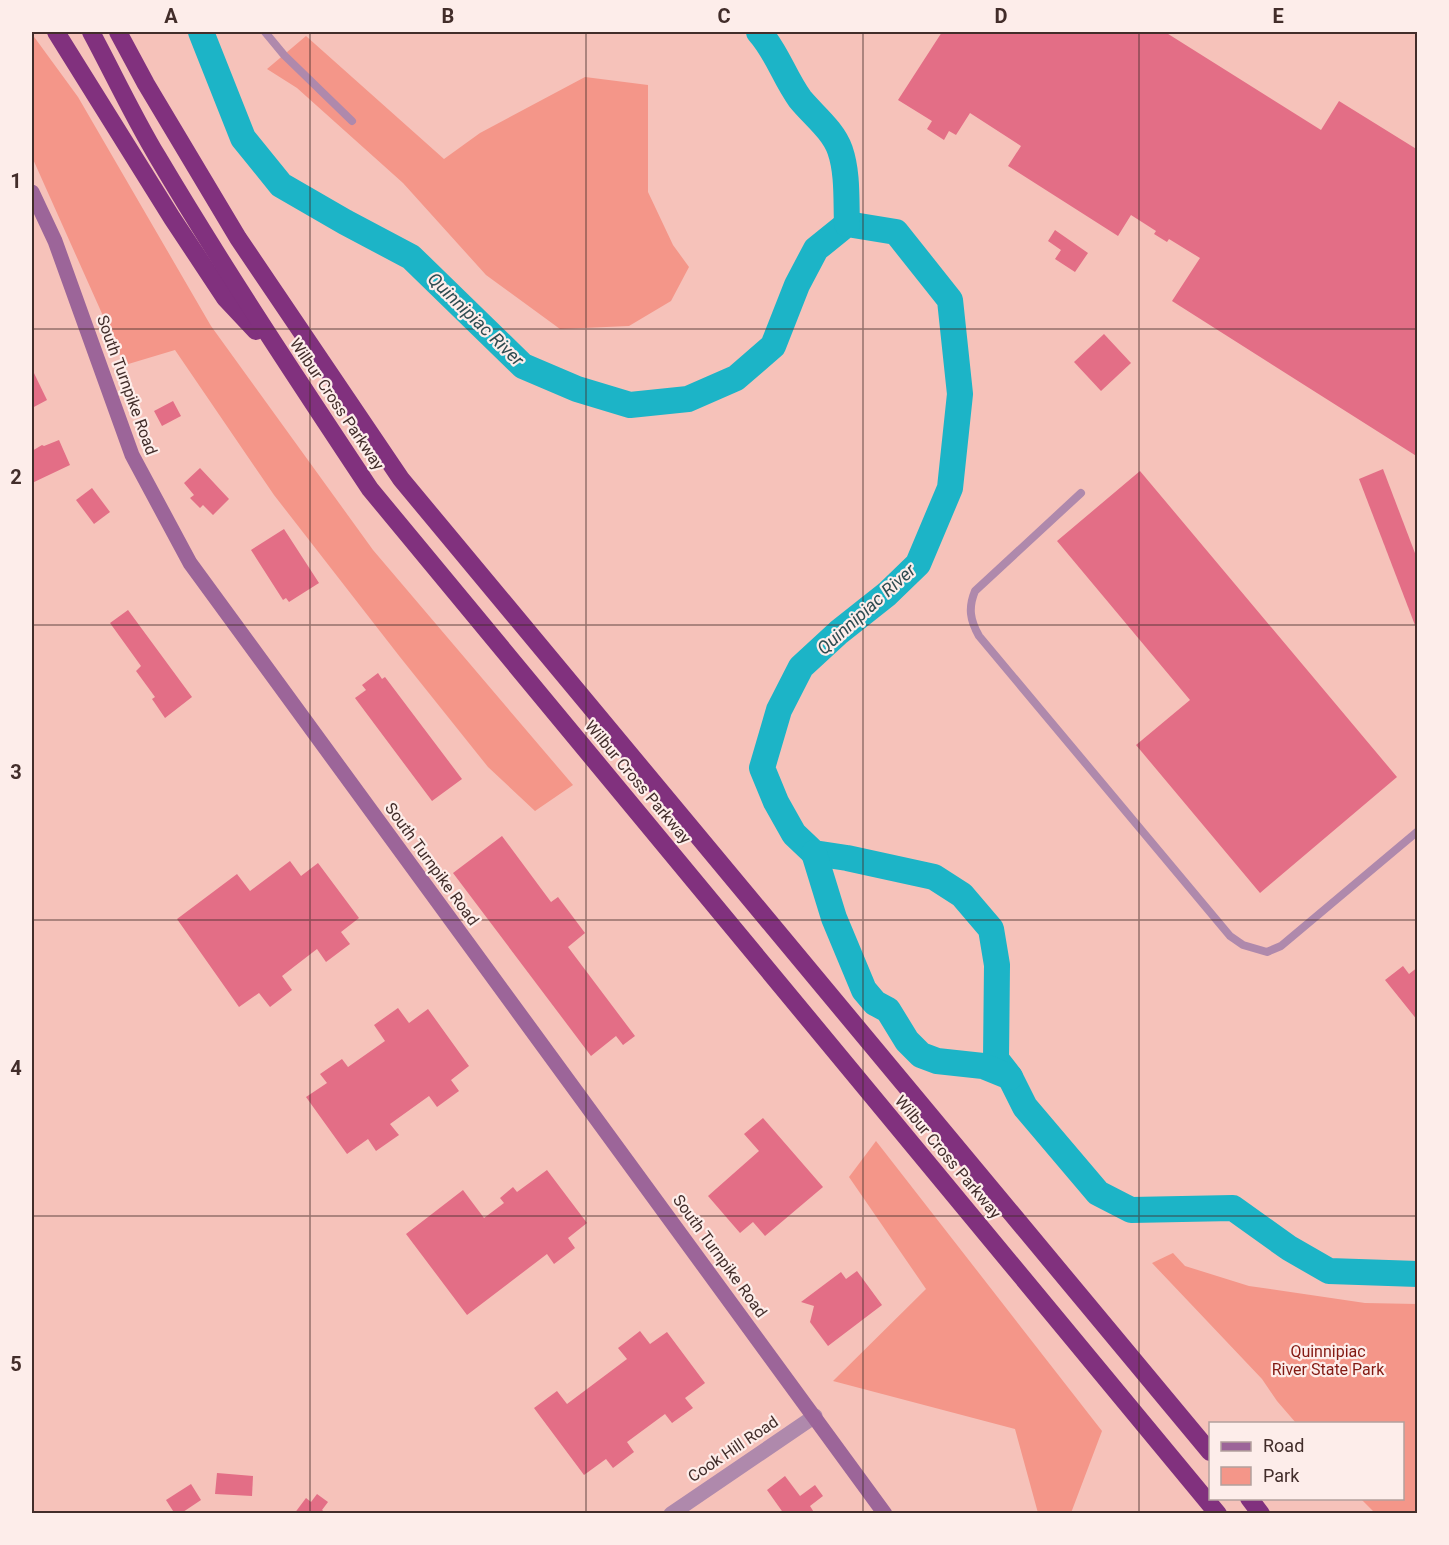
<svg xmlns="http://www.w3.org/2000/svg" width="1449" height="1545" viewBox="0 0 1449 1545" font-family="Roboto,sans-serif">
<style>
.green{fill:#f49689}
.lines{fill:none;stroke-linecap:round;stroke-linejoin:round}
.river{stroke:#1cb4c7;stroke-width:26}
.building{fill:#e36e86}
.service{stroke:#af89ac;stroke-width:8}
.tertiary{stroke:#af89ac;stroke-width:15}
.secondary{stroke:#9c6599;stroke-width:15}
.motorway{stroke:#81317e;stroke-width:18}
.grid{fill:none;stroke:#422d2a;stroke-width:1.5;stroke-opacity:0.55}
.labels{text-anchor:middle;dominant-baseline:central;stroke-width:4.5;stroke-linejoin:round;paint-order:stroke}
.street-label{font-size:16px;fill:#422d2a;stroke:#fdedea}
.park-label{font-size:16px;fill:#831a13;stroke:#fdedea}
.water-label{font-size:18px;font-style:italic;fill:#2f4c51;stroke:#fdedea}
.neatline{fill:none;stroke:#422d2a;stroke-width:2}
.grid-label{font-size:20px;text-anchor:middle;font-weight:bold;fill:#422d2a}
</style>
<rect width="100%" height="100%" fill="#f6c2ba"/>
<g class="green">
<polygon points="32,34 78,97 211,326 373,550 573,785 535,811 488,767 400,657 274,495 175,350 125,365 32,157"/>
<polygon points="306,36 444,159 480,133 585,77 648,85 648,192 673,245 689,267 671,301 629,326 560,329 486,275 403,183 297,88 267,69"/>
<polygon points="876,1141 1102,1431 1071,1513 1038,1513 1015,1429 833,1381 926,1289 849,1177"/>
<polygon points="1173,1253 1185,1266 1249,1286 1365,1303 1417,1304 1417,1513 1375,1513 1361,1499 1402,1498 1402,1424 1296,1423 1277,1401 1262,1379 1152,1263"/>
</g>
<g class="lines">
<g class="river">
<polyline points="201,32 243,138 281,185 345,222 411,257 523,366 577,389 630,405 688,399 736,378 773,346 797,285 816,249 847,224 896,232 950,300 960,394 950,488 918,564 887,594 839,632 801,667 779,710 762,768 776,802 794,834 814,853 847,858 934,877 962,895 991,929 997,965 996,1059 1010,1077 1025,1107 1098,1193 1131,1210 1233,1208 1289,1248 1329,1271 1418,1274"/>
<path d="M 759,32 C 777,52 784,77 800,99 C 813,115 833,130 840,150 C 848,173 846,201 847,224"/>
<polyline points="814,853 834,918 864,990 875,1003 888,1010 907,1041 921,1055 937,1061 983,1066 1010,1077"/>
</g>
</g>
<g class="building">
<polygon points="942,32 1165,32 1321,130 1339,101 1418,150 1418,457 1172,301 1200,258 1169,239 1167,242 1154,234 1156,231 1131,215 1118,236 1008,166 1021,146 970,113 956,135 949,131 944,140 927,129 932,121 898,100"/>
<polygon points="1055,230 1088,253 1075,272 1055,259 1061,250 1048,241"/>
<polygon points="1104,334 1131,363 1101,391 1074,362"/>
<polygon points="32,369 47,400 32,408"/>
<polygon points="173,401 181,416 162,426 154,411"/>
<polygon points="59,440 70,465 32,483 32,451 42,445 44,446"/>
<polygon points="200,468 229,499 213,515 203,505 200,508 190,498 194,495 184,483"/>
<polygon points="1383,469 1418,561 1418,633 1359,479"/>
<polygon points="1140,471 1397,777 1260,893 1136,745 1190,700 1057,541"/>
<polygon points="92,488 110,512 94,524 76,500"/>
<polygon points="284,529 319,583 289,602 286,598 283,600 251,550"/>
<polygon points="128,610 192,697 165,718 152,699 155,697 136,671 141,666 110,623"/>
<polygon points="378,673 382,679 385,677 462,779 432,801 355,698 366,690 362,685"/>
<polygon points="502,836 551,902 558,897 585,933 568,947 635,1036 623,1045 616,1036 591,1056 453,873"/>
<polygon points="290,861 301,876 318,863 359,918 341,932 350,944 326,962 317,949 282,976 292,990 270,1007 259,993 239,1007 177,919 237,874 250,891"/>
<polygon points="1403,966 1409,974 1418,967 1418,1021 1385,980"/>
<polygon points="398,1008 409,1023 428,1009 469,1066 451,1080 459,1091 437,1107 429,1096 390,1124 399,1135 376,1151 368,1139 347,1154 306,1097 327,1083 320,1074 342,1059 348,1067 385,1041 374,1025"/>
<polygon points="763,1118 823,1187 765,1236 753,1222 740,1233 708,1196 759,1151 744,1134"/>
<polygon points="547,1170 587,1223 568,1238 575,1248 554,1264 547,1254 467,1315 406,1234 463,1190 484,1218 504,1203 500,1198 513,1187 517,1192"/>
<polygon points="857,1271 882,1305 828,1346 810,1322 814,1306 801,1302 841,1272 846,1279"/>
<polygon points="640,1331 650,1344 667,1332 705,1383 685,1398 693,1408 672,1423 665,1414 627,1442 634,1452 613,1468 606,1459 584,1475 534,1408 557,1391 567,1404 627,1359 618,1348"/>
<polygon points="217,1473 253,1476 252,1496 215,1494"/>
<polygon points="785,1476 800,1496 815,1485 823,1496 810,1506 815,1514 784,1514 767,1490"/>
<polygon points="191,1484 201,1500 180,1514 175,1514 166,1500"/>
<polygon points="317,1494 328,1502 322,1510 327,1514 294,1514 306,1498 311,1502"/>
</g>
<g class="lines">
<g class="service">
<polyline points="265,32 284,55 352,121"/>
<path d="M 1081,493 L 975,591 C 968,608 970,620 979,636 L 1230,936 L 1243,945 L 1267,952 L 1281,946 L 1418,831"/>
</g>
<polyline class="tertiary" points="671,1514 815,1416"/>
<polyline class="secondary" points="32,192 55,241 132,455 190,563 885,1514"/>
<g class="motorway">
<polyline points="56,32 172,218 225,298 256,331"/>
<path d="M 91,32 C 113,73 133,116 157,156 C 224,269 297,379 370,489 L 1218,1514"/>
<polyline points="118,32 146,84 238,238 401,479 1210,1452"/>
<polyline points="1249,1498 1261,1514"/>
</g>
</g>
<path class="grid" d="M 310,32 L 310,1514M 586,32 L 586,1514M 863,32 L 863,1514M 1139,32 L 1139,1514M 32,329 L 1418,329M 32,625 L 1418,625M 32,920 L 1418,920M 32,1216 L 1418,1216"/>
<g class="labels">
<g class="street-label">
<text transform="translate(127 385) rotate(70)">South Turnpike Road</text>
<text transform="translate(337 404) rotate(56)">Wilbur Cross Parkway</text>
<text transform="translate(638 782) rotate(50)">Wilbur Cross Parkway</text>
<text transform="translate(432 864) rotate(54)">South Turnpike Road</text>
<text transform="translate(948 1157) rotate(50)">Wilbur Cross Parkway</text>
<text transform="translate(720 1256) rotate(54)">South Turnpike Road</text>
<text transform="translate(733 1449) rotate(-34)">Cook Hill Road</text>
</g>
<g class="park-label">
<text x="1328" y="1351">Quinnipiac<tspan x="1328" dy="18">River State Park</tspan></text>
</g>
<g class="water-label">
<text transform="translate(476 319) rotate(44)">Quinnipiac River</text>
<text transform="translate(866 609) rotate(-42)">Quinnipiac River</text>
</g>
</g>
<rect width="1449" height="1545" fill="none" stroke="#fdedea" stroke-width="66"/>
<rect x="1209" y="1422" width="195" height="78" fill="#fdedea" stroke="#b2a09d" stroke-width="1.5"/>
<rect x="1221" y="1442" width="30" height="9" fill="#9c6599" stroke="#b2a09d" stroke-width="1.5"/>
<text x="1263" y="1452" font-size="18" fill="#422d2a">Road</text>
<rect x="1221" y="1467" width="30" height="18" fill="#f49689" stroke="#b2a09d" stroke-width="1.5"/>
<text x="1263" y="1482" font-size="18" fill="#422d2a">Park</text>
<rect x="33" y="33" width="1383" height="1479" class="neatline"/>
<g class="grid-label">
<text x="171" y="23">A</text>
<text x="448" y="23">B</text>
<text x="724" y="23">C</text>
<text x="1001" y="23">D</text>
<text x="1278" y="23">E</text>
<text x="16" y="188">1</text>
<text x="16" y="484">2</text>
<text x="16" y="779">3</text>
<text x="16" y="1075">4</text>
<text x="16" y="1371">5</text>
</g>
</svg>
